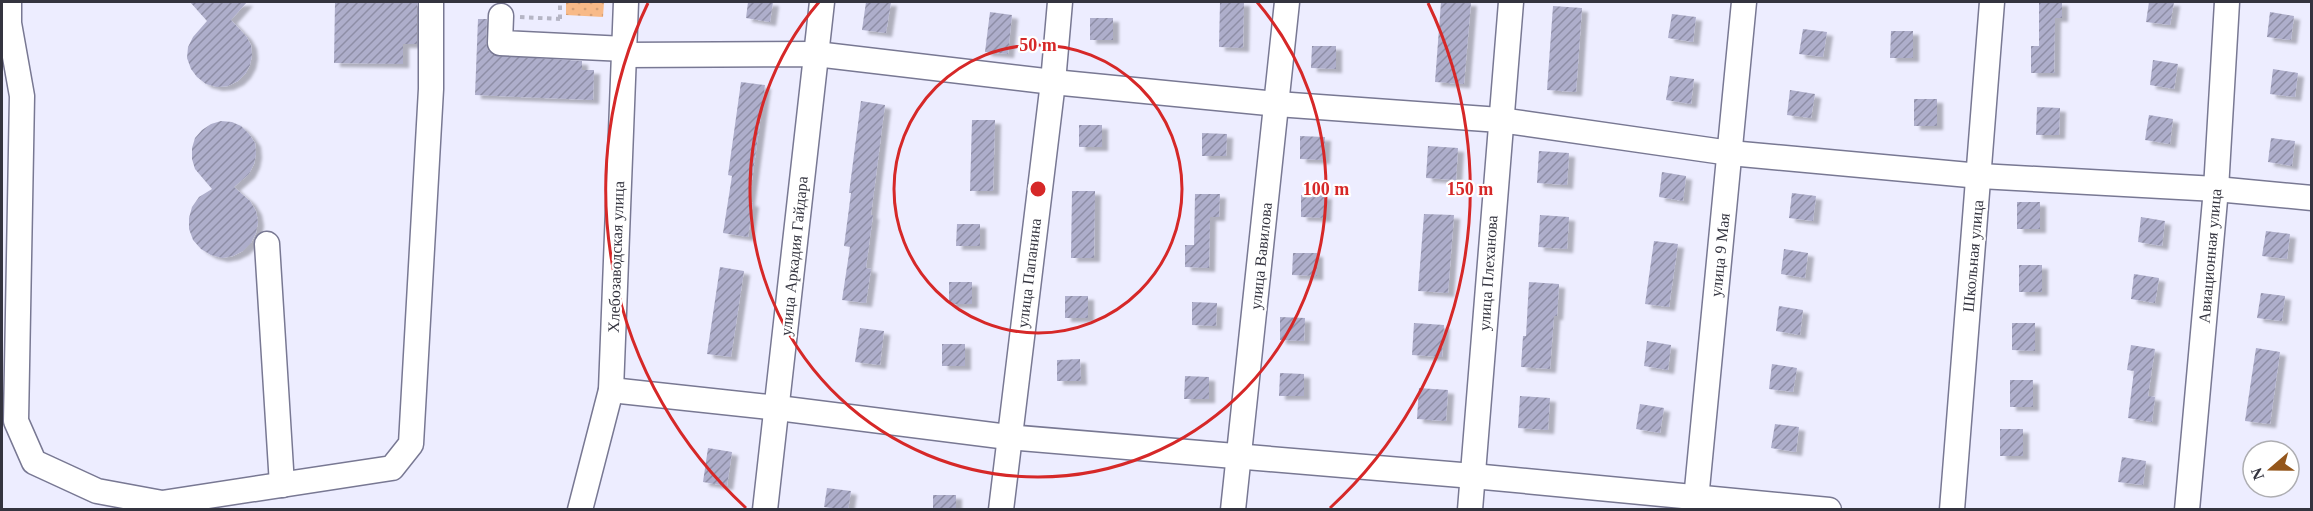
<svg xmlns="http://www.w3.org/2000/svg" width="2313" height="511" viewBox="0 0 2313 511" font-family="Georgia,serif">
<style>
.garden{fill:url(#garden-dots)}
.building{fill:url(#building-hatch);filter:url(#shadow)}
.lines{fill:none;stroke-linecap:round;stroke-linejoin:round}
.minor-casing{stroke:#787893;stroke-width:27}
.path{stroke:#b5b5c5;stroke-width:4;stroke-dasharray:4.5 4.5;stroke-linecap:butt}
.minor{stroke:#fff;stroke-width:24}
.ring{fill:none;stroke:#d62828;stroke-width:3}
.labels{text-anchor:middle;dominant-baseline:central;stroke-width:4.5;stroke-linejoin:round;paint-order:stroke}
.street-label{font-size:16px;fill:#34343f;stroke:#fff}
.centre{fill:#d62828;stroke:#fff;stroke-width:3}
.ring-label{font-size:18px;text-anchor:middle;font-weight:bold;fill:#d62828;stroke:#fff;stroke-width:4.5;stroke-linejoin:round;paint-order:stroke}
</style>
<defs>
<pattern id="garden-dots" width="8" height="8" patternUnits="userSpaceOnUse" patternTransform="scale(1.5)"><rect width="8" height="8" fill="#f8ba88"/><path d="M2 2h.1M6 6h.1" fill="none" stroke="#d5a076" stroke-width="1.8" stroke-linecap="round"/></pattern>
<pattern id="building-hatch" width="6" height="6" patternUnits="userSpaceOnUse" patternTransform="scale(1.5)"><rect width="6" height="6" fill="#aeaecb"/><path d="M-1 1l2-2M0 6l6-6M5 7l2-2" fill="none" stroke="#8e8ea6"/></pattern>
<filter id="shadow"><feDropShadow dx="6" dy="4" stdDeviation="1.5" flood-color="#0004"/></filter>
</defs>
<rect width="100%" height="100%" fill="#ededff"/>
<polygon class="garden" points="566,2 604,2 603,17 566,15"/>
<g class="building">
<polygon points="190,2 247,2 231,20 246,36 251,45 252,55 250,65 245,74 238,81 228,86 217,87 206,84 197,77 191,69 187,58 188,47 193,37 207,21"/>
<polygon points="335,2 417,2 417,44 403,44 403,64 334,63"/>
<polygon points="748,2 773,2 770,22 746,18"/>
<polygon points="866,2 891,2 886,33 862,30"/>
<polygon points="1220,2 1244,2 1243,48 1219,47"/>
<polygon points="1441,2 1471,2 1464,84 1435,82"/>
<polygon points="2039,2 2062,2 2062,18 2055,18 2054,73 2031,73 2031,46 2039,46"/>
<polygon points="2149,2 2174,2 2170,25 2146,22"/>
<polygon points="1553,6 1582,8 1576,92 1547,90"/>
<polygon points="990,12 1012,15 1008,54 985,52"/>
<polygon points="2270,12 2294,16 2291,40 2267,37"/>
<polygon points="1672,14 1696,17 1693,42 1668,38"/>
<rect x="1090" y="18" width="23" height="22"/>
<polygon points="478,19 487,19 486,43 488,50 493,55 582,61 582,70 594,70 593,100 475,95"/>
<polygon points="1803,29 1827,32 1823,57 1799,54"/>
<polygon points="1891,31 1913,31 1913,58 1890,58"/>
<polygon points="1312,46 1336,46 1336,69 1311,68"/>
<polygon points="2153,60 2178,64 2174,89 2150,85"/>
<polygon points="2273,69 2298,73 2295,97 2270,94"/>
<polygon points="1670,76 1694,79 1691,104 1666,100"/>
<polygon points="741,82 765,85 749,202 753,203 748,237 723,233 732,176 728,175"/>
<polygon points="1790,90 1815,94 1811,118 1787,115"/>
<rect x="1914" y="99" width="23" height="27"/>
<polygon points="861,101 885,105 871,215 873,215 866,268 871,269 866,303 842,300 850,247 844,246 851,193 849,193"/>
<polygon points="2037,107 2060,108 2059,135 2036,135"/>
<polygon points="2149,115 2173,119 2170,144 2145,140"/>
<polygon points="972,120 995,120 993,191 970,191"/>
<polygon points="221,121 232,122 241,126 249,134 255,143 256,154 254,164 249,174 234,187 250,201 256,211 258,222 256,233 251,243 243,251 233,256 222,258 211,255 201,249 193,240 189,229 189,218 192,207 199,197 212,189 195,169 192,159 192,148 195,138 202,130 211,124"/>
<rect x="1079" y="125" width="23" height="22"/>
<polygon points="1202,133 1227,134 1226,156 1202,156"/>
<polygon points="1300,136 1325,137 1324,160 1300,159"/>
<polygon points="2271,138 2295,141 2292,166 2268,162"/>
<polygon points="1428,146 1458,148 1456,180 1426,178"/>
<polygon points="1539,151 1569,153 1567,185 1537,183"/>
<polygon points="1662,172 1686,176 1683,201 1659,197"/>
<polygon points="1072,191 1095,191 1094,258 1071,258"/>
<polygon points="1792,193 1816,196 1813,221 1789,218"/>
<polygon points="1195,194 1220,194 1219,217 1210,217 1209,268 1185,267 1185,245 1194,245"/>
<polygon points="1301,195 1326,195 1325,218 1301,217"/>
<rect x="2017" y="202" width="23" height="27"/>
<polygon points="1424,214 1454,215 1448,293 1418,291"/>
<polygon points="1540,215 1569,217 1567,249 1538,247"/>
<polygon points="2141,217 2165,221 2162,246 2138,242"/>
<polygon points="957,224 980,224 980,246 956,246"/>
<polygon points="2266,231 2290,234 2287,259 2262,256"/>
<polygon points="1654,241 1678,244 1669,307 1645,304"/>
<polygon points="1784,249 1808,253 1805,278 1781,274"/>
<polygon points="1293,253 1317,253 1317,276 1292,275"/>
<rect x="2019" y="265" width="23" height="27"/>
<polygon points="720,267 744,271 731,357 707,354"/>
<polygon points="2134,274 2159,278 2155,303 2131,299"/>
<rect x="949" y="282" width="23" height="22"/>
<polygon points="1529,282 1559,284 1557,316 1554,316 1550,369 1521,367 1523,336 1526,336"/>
<polygon points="2261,293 2285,296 2282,321 2257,318"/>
<rect x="1065" y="296" width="23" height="22"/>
<polygon points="1192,302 1217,303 1216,326 1192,325"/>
<polygon points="1779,306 1803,310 1800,335 1776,331"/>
<polygon points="1280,317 1305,318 1304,341 1280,340"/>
<polygon points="1414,323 1444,325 1442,357 1412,355"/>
<polygon points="2012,323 2035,323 2035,351 2012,350"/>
<polygon points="860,328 884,331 880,365 855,362"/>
<polygon points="1647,341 1671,345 1668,370 1644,366"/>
<rect x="942" y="344" width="23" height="22"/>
<polygon points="2131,345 2155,349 2148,396 2155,397 2152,422 2128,418 2134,371 2127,370"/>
<polygon points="2256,348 2280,352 2270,424 2245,421"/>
<polygon points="1080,359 1081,381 1057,381 1057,360"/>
<polygon points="1772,364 1797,368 1793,392 1769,389"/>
<polygon points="1280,373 1304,374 1304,396 1279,396"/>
<polygon points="1185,376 1209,377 1209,399 1184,399"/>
<rect x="2010" y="380" width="23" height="27"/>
<polygon points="1419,388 1448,390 1446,421 1417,419"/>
<polygon points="1520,396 1550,398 1548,430 1518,428"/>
<polygon points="1640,404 1664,408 1660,433 1636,429"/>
<polygon points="1775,424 1799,427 1796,452 1771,448"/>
<rect x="2000" y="429" width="23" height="27"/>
<polygon points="708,448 732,452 727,486 703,482"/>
<polygon points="2122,457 2146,461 2143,485 2118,482"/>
<polygon points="827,488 851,491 848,510 824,507"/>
<rect x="933" y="495" width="23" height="15"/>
</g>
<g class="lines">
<g class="minor-casing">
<g id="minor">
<polyline points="9,2 9,23 22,96 16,421 34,462 97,491 162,503 392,468 411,444 431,89 431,2"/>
<polyline points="501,16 500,43 625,49"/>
<polyline points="624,55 816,54 1053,82 1277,104 1500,120 1730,153 1980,176 2216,189 2312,198"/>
<polyline points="267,244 282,485"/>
<polyline points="611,390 778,408 1008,437 1473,476 1829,510"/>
<polyline points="580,510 611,390 626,2"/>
<polyline points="765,510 822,2"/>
<polyline points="1001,510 1053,82 1060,2"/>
<polyline points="1233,510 1287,2"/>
<polyline points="1470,510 1511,2"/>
<polyline points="1695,510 1744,2"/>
<polyline points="1952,510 1992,2"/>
<polyline points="2187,510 2216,189 2227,2"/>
</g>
</g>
<g class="path">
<polyline points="520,17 560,19"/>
<polyline points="560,19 560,2"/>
</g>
<use href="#minor" class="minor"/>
</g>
<g class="ring">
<circle cx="1038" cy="189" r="144"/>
<path d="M1257 2A288 288 0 1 1 819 2"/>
<path d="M746 508A432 432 0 0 1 648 3M1428 3A432 432 0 0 1 1330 508"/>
</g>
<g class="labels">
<g class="street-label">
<text transform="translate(1720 255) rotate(-84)">улица 9 Мая</text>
<text transform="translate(794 256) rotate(-84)">улица Аркадия Гайдара</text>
<text transform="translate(1261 256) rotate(-84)">улица Вавилова</text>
<text transform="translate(1973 256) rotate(-85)">Школьная улица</text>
<text transform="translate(2210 256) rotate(-85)">Авиационная улица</text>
<text transform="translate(616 257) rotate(-88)">Хлебозаводская улица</text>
<text transform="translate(1029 273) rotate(-83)">улица Папанина</text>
<text transform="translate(1488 273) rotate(-86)">улица Плеханова</text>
</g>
</g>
<circle cx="1038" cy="189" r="9" class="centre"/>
<g class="ring-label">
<text x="1038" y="51">50 m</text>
<text x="1326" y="195">100 m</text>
<text x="1470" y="195">150 m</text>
</g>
<rect width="2313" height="511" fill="none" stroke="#34343f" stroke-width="6"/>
<g transform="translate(2271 469) rotate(250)"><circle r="28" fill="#ffffff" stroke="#aeaeb2" stroke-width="1.5"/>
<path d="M0-4.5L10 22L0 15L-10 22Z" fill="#94561b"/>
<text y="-9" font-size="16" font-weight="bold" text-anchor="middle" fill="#34343f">N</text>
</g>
</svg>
